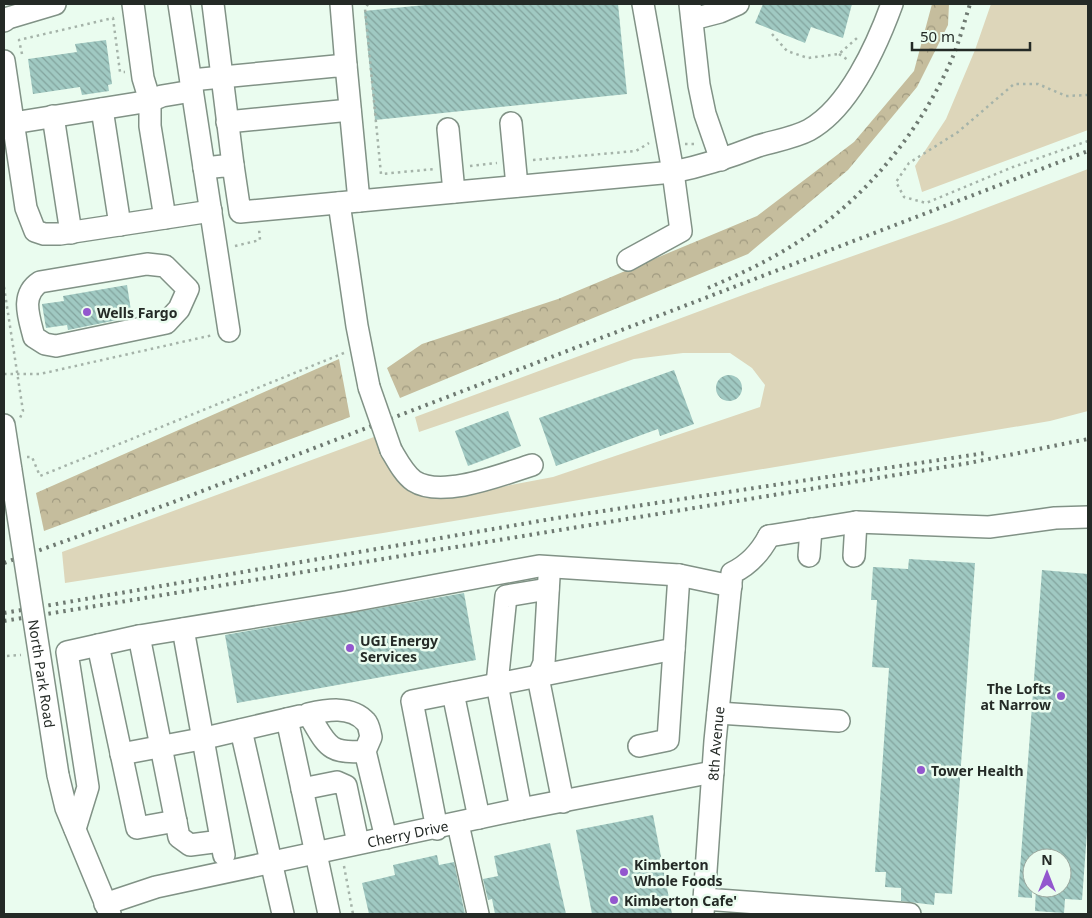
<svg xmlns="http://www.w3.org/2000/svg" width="1092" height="918" viewBox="0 0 1092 918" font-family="'Noto Sans',sans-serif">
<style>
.grass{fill:#ddd6ba}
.forest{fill:url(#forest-crowns)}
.building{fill:url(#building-back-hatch)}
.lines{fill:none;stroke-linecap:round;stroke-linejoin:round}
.minor-casing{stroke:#819286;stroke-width:24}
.path{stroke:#a5b3a9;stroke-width:2.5;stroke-dasharray:2.5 4;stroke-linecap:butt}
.minor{stroke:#fff;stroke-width:21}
.rail{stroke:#6f7a72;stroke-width:4;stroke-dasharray:2.5 5;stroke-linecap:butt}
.minor-bridge-casing{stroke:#819286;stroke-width:24;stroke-linecap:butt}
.minor-bridge{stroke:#fff;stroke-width:21}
.poi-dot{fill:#9357ce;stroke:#eafcef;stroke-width:2}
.labels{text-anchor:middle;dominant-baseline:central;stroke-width:5;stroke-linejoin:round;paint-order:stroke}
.poi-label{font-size:14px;font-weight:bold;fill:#242a26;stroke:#eafcef;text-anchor:start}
.street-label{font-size:14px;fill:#242a26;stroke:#eafcef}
</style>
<defs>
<pattern id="forest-crowns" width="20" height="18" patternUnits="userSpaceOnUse" patternTransform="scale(1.25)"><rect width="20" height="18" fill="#c5bd9d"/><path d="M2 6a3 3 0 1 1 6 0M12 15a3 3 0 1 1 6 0" fill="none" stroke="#a09a80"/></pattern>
<pattern id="building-back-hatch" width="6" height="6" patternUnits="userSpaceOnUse" patternTransform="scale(1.25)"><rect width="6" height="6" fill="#a0c9c2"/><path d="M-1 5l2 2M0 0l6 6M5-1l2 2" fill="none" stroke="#82a39d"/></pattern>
</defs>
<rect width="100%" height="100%" fill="#eafcef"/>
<g class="grass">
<polygon points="991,4 1088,4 1088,130 922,192 915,166 946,119 975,50"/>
<polygon points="1088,169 1088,411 1050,421 876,450 383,533 65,583 62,552 382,434 399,475 495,488 553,477 760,407 765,385 752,368 730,353 683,353 634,359 419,432 415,417 751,292 949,222"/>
</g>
<g class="forest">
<polygon points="932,4 949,4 948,25 917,87 848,170 748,254 400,398 387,368 422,344 558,299 757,216 854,142 914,71"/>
<polygon points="339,359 350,417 44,531 36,493"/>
</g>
<g class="building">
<polygon points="435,4 618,4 627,94 375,120 364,11"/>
<polygon points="763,4 852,4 843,38 811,27 805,43 755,23"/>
<polygon points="106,40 112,84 108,85 109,91 82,95 80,87 33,94 28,59 77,52 75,44"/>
<polygon points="127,285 132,317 68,330 67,325 46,328 42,304 64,301 63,296"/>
<polygon points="674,370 694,424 660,436 658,429 556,466 539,418"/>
<circle cx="729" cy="388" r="13"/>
<polygon points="508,411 521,446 468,466 455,431"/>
<polygon points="909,559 975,563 952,894 935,893 934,905 901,901 901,888 885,887 886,872 875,872 889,668 872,667 877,600 871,600 873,567 908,569"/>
<polygon points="1042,570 1088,574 1088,819 1082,900 1065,899 1064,913 1035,911 1036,888 1062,888 1062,858 1032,858 1032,898 1018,897"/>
<polygon points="464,593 476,660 237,703 225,635"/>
<polygon points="653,815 672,914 592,914 576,830"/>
<polygon points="550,843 566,914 495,914 492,899 488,900 483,879 498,876 494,856"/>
<polygon points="437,855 439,865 454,862 465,914 369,914 362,883 395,875 393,865"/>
</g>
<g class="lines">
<g class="minor-casing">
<g id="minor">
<polyline points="133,4 143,78 150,101 162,96 192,91"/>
<polyline points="179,4 229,331"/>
<polyline points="213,4 233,165"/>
<polyline points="341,4 346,65"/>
<polyline points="690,4 699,85 705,114 721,160"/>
<polyline points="693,19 720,12 738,4"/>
<polyline points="4,21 8,18 55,4"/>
<polyline points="4,61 26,208 35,231 44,234 60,234 211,211"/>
<path d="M 191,80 L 346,65 L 359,201 L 673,172 C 703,166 730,157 758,146 C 774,141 794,138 809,130 C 849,108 877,45 892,4"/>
<polyline points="102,109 120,225"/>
<polyline points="53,116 71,233"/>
<polyline points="227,122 350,110"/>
<polyline points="13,123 150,101 150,126 165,218"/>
<polyline points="511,123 517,186"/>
<polyline points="448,129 454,192"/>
<polyline points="204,168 233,165 240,212 359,201"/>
<polyline points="339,203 357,326 369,387"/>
<polyline points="628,260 681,231 673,172 643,4"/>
<path d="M 147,264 L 165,266 L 188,289 L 179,309 L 166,323 L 56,346 L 45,344 L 34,337 C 29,317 20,295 40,282 Z"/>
<polyline points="4,425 11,470"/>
<path d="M 391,450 C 397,460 404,474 414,481 C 442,499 503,474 532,465"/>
<polyline points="769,536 856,522 989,527 1055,518 1088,517"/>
<polyline points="809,556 811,529"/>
<polyline points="854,556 856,522"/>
<polyline points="549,577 544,663 538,677 563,802"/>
<polyline points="183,629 224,855"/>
<polyline points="139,636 179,837 190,845 221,841"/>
<polyline points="98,645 137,828 176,821"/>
<polyline points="453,693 479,818"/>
<polyline points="718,713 839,721"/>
<polyline points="287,719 329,914"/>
<polyline points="241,730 283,914"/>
<polyline points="639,746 668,740 679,575"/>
<path d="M 365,751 C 326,755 327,743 308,714 C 326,710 351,705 366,722 C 369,725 370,733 371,737 L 365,751 L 386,838"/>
<polyline points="121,754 201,739 300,716"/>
<polyline points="58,775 66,808 110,914"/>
<polyline points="302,789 337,782 346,786 358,843"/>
<polyline points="521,809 497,684 506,596 548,589"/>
<polyline points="458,824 478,914"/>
<polyline points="75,829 88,787 67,652 139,636 346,602 539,566 679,575 731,586"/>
<polyline points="437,829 412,701 674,649"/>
<polyline points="704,899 910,914"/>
<path id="s1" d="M 105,904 L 156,887 L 521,809 L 713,772"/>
<path id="s2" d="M 703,914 L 715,741 L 732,573 C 749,565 760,553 769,536"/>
</g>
</g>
<g class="path">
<polyline points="368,4 365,9 381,174 435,169"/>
<polyline points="772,34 787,51 808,58 839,54 857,38"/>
<polyline points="22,54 19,40 113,18 120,72 125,72"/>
<polyline points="839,54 848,60"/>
<polyline points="1088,95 1066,96 1038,84 1014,84 958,132 909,163 896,182 904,197 926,203 1013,167 1088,141"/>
<polyline points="685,144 697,144"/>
<polyline points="533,160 636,151 649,143"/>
<polyline points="470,166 497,163"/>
<polyline points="235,246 260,240 259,229"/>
<polyline points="4,287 23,411 20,418"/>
<polyline points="4,374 40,374 213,335"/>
<polyline points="27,457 32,457 40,476 344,353"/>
<polyline points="7,656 21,655"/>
<polyline points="344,866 353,914"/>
</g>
<use href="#minor" class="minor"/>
<g class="rail">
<path d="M 708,288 C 736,276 764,263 790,247 C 861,204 917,137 951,61 C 959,43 964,23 970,4"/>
<polyline points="4,563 171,503 1088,151"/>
<polyline points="4,613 557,518 985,453"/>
<polyline points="4,621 969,463 1088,439"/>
</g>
<g class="minor-bridge-casing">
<g id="minor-bridge">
<polyline points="369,387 391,450"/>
<path id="s3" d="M 11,470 L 58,775"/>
</g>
</g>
<use href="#minor-bridge" class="minor-bridge"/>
</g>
<g class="poi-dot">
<circle cx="87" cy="312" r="5"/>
<circle cx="350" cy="648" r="5"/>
<circle cx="1061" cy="696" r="5"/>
<circle cx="921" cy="770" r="5"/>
<circle cx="624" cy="872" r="5"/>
<circle cx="614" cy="900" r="5"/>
</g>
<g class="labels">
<g class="poi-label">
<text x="97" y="312">Wells Fargo</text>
<text x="360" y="640">UGI Energy<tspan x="360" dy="16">Services</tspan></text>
<text x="1051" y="688" text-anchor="end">The Lofts<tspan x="1051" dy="16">at Narrow</tspan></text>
<text x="931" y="770">Tower Health</text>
<text x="634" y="864">Kimberton<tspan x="634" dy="16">Whole Foods</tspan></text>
<text x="624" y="900">Kimberton Cafe'</text>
</g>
<g class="street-label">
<text stroke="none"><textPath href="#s3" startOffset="206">North Park Road</textPath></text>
<text stroke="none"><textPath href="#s2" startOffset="171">8th Avenue</textPath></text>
<text stroke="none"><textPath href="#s1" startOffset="311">Cherry Drive</textPath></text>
</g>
</g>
<rect width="1092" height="918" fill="none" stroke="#242a26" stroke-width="10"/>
<g transform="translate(1047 873)"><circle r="24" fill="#eafcef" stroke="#9ba89f"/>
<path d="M0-4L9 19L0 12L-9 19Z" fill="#9357ce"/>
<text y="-8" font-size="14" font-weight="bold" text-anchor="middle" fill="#242a26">N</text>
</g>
<path d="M912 42v8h118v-8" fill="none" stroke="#242a26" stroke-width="2.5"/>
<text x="920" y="42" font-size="15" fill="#242a26" stroke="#eafcef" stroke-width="4" paint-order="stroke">50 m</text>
</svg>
